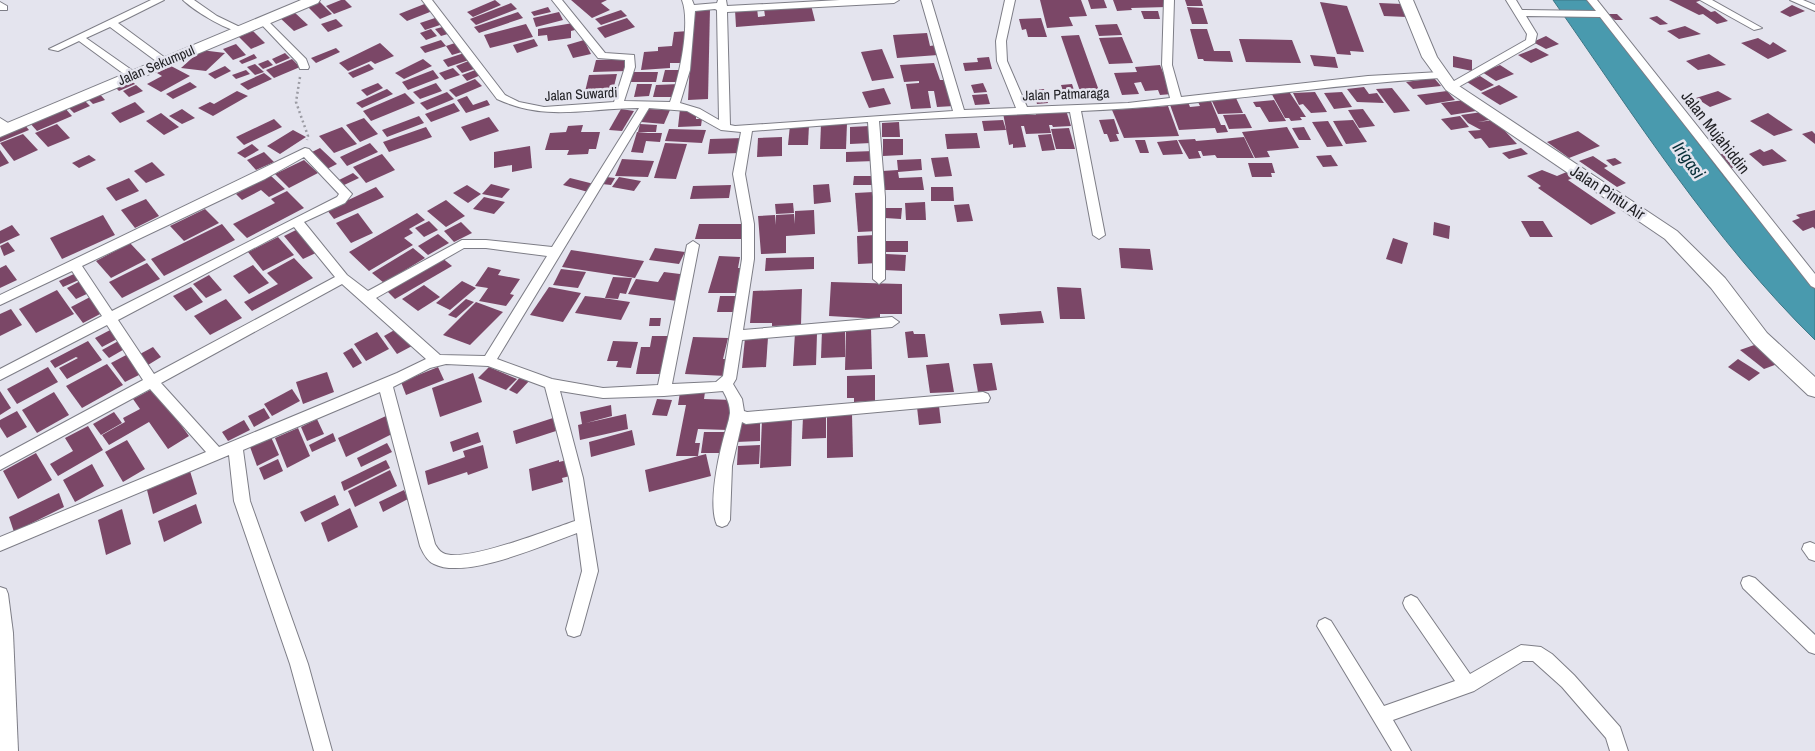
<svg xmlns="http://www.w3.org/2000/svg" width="1815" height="751" viewBox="0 0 1815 751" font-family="'Archivo Narrow',sans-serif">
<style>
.water{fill:#499aae;stroke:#3d7685}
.building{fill:#7b4767}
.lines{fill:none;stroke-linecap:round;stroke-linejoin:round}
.street-casing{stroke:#7d7d86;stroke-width:2}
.secondary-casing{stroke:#7d7d86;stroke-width:2}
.path{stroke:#9b9ba3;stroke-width:2.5;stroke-dasharray:2 3;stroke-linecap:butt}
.street{fill:#fff;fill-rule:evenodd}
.secondary{fill:#fff;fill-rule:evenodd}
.labels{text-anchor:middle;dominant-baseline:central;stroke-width:5;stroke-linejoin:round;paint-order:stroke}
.far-street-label{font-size:14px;fill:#212125;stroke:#e4e4ee}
.street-label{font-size:16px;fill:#212125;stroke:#e4e4ee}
.water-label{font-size:18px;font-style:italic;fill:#072f38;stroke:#e4e4ee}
</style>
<rect width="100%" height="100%" fill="#e4e4ee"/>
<path class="water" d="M 1553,0 L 1591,0 C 1664,97 1734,196 1815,285 L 1815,340 C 1713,240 1635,117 1553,0 Z"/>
<g class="building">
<polygon points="318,0 332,14 320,19 305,4"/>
<polygon points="341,0 345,0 352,7 334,14 326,6"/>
<polygon points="495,0 501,5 473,17 467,12"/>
<polygon points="571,0 607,0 601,3 610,10 592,18"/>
<polygon points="1040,0 1081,0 1087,16 1069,17 1073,26 1047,28"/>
<polygon points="1088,0 1104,0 1107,8 1091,9"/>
<polygon points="1113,0 1164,0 1167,7 1131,8 1132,10 1117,11"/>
<polygon points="1185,0 1201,0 1203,6 1187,6"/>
<polygon points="1669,0 1702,0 1696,2 1711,12 1715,11 1728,21 1717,24 1703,14 1699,15"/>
<polygon points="1320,2 1347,6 1364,52 1350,51 1351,55 1337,54"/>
<polygon points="427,3 435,10 407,21 399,14"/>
<polygon points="511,3 517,9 476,25 470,19"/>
<polygon points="1379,3 1402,4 1407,17 1384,16"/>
<polygon points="811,5 815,21 736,27 735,10 757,8 758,17 765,16 764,9"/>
<polygon points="1792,5 1805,11 1790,17 1780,12"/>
<polygon points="548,7 551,12 534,16 531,12"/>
<polygon points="1187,7 1203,8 1208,24 1192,24"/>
<polygon points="710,8 708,99 688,100 693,9"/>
<polygon points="621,10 627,16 601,25 595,19"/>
<polygon points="293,11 308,25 294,31 279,17"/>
<polygon points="1141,11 1158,11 1160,19 1144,19"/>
<polygon points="518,12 523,18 479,33 474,27"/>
<polygon points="559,12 563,20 536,27 533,18"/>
<polygon points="1607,14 1617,14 1623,20 1615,20"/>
<polygon points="441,16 446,23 425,30 420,23"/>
<polygon points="1657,16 1668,24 1660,25 1649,18"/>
<polygon points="627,18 635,27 605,38 597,28"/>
<polygon points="1041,18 1047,37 1028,37 1026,29 1022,30 1019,19"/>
<polygon points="336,19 343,26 328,32 321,24"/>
<polygon points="573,23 575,30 571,31 571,38 548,41 547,35 538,36 538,29"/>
<polygon points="526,24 533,37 490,48 484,35"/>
<polygon points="1117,24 1122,35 1099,36 1095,25"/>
<polygon points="446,26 451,33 441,36 435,29"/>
<polygon points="1685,26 1701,34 1679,39 1667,31"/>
<polygon points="431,29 437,36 426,40 420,33"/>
<polygon points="1190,29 1207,29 1214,51 1230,51 1233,62 1204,61 1203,59 1198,59"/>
<polygon points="253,31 265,43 251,49 239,37"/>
<polygon points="689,31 686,63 670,63 670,68 641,70 644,52 658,51 658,47 672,46 674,32"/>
<polygon points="927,33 930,46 936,45 938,55 897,58 893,35"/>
<polygon points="1079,35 1098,88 1102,99 1083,100 1061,36"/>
<polygon points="1546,36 1559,44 1546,49 1533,42"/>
<polygon points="1122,37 1133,63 1109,64 1099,38"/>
<polygon points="1758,38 1770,45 1773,42 1787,51 1768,59 1741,43"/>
<polygon points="534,39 538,46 517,53 513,45"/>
<polygon points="1239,39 1292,40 1301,63 1246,62"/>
<polygon points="441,40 446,46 425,53 420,47"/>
<polygon points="584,40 591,54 573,58 567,45"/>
<polygon points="458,42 465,51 452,55 446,46"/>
<polygon points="380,43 394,56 375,64 371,61 348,71 339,63"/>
<polygon points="236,44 246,55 233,60 223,49"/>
<polygon points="336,48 340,52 316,63 311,58"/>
<polygon points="1536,48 1549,55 1531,63 1518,55"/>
<polygon points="882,49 894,78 872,81 861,52"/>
<polygon points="201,50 225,53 206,71 181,68"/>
<polygon points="285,53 290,58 276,64 272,59"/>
<polygon points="464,53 469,60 448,67 443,60"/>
<polygon points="254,54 257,58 242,64 239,61"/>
<polygon points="1709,54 1726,65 1698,70 1686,61"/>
<polygon points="1310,55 1335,57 1338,68 1314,66"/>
<polygon points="1453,56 1472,60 1472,71 1453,67"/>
<polygon points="989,57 992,69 965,71 963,63 978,62 977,58"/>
<polygon points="292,59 300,67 274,78 266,70"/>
<polygon points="423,59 432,66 404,79 395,73"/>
<polygon points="629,59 626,71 593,72 596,60"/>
<polygon points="268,60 273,65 263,69 258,64"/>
<polygon points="471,60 477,68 462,73 456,66"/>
<polygon points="934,63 940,80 944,80 947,91 951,90 954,106 937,107 934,91 928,91 931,108 911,109 906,84 919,83 919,81 904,82 900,65"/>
<polygon points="255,64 264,72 255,75 247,67"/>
<polygon points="369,64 374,69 353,78 348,73"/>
<polygon points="1160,65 1172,94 1160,95 1158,90 1145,91 1141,82 1134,83 1139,94 1122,95 1114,73 1137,72 1135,67"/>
<polygon points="1500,65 1514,74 1496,81 1482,72"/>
<polygon points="171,66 190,76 161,92 147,84 162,76 157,73"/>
<polygon points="225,66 231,71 215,79 208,74"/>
<polygon points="453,68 460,75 445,80 439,73"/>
<polygon points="478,69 483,74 467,81 462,75"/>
<polygon points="246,70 250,74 236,79 232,75"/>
<polygon points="433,70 439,78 408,90 402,82"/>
<polygon points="665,70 683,70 680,82 662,82"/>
<polygon points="633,72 658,72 656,82 630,82"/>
<polygon points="264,73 272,79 248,90 240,84"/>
<polygon points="617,74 611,99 583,100 589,75"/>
<polygon points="1480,76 1494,85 1481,91 1467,82"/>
<polygon points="1434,78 1441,86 1413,89 1406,82"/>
<polygon points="130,79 135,84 119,91 114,86"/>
<polygon points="475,79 482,86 456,97 449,90"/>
<polygon points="190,82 197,87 173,99 166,94"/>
<polygon points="378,83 383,88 367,96 361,90"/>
<polygon points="436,83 442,91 420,99 413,92"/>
<polygon points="983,83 987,92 974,93 971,85"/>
<polygon points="637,84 652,84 649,96 634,97"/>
<polygon points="679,84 677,97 653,97 656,85"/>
<polygon points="1072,84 1076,96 1065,97 1061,85"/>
<polygon points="136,85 143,91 129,97 123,91"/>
<polygon points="1499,85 1518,97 1500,105 1481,93"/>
<polygon points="1364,87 1369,94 1377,93 1384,103 1357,102 1347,89"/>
<polygon points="884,88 891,104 869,108 862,92"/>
<polygon points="1392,88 1404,103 1410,111 1394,113 1376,89"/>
<polygon points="387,89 393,94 362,108 356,103"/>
<polygon points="1044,89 1048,103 1037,104 1033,90"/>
<polygon points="1288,90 1306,117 1300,117 1302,120 1291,121 1289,118 1285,118 1270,91"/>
<polygon points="237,91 248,96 213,116 198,108 210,102 214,104"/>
<polygon points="1447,91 1455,100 1426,105 1417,95"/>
<polygon points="1718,91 1732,99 1710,107 1696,98"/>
<polygon points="98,92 105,100 93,104 86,97"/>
<polygon points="447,92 454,99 427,110 420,103"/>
<polygon points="1315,92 1327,112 1311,113 1303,104 1299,105 1293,93"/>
<polygon points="1342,92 1352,107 1334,109 1324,93"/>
<polygon points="405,93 415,103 371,121 363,111"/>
<polygon points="987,94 990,104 975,105 972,95"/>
<polygon points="467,96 473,105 487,100 490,105 466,113 457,100"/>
<polygon points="1236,98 1243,113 1218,114 1211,99"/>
<polygon points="1210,99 1221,125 1225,125 1228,132 1217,133 1215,128 1179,130 1169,102 1188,102 1190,107 1200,106 1197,100"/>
<polygon points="1274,100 1286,121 1269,122 1260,107 1256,107 1253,102"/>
<polygon points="1465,100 1476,111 1451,115 1441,103"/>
<polygon points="85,101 90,106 74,113 69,108"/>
<polygon points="135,102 145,112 120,123 111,113"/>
<polygon points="454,103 460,111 431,122 425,114"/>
<polygon points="1168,106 1179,136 1124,138 1112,110"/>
<polygon points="64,107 72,116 37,131 29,122"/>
<polygon points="182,109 195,118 182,124 169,116"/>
<polygon points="621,109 634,111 622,131 609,130"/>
<polygon points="648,109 670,110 664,124 641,122"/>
<polygon points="680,109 696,113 696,119 702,119 701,126 678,127"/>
<polygon points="1363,109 1375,126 1359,128 1348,110"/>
<polygon points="1066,110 1071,126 1053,127 1052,125 1049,125 1051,133 1026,134 1024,126 1021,126 1026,147 1013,148 1013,144 1009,145 1003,113 1036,115 1035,112"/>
<polygon points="1482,112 1489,120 1478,122 1495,120 1517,144 1489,148 1481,138 1475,139 1468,131 1481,130 1468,123 1461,115"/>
<polygon points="161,113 179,127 164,135 146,121"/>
<polygon points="1768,113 1793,130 1774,136 1750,121"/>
<polygon points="1245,114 1252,128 1229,129 1223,115"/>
<polygon points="419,116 424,123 387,137 382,130"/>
<polygon points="1460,116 1469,127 1451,130 1441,119"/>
<polygon points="489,117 499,131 470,141 461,127"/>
<polygon points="364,118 378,134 360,142 346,125"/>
<polygon points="274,119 282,127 244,145 236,137"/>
<polygon points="1114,119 1119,134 1116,134 1119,141 1110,142 1107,134 1104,134 1099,120"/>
<polygon points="1003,120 1006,130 984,131 982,121"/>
<polygon points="1353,120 1367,142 1346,144 1333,121"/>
<polygon points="1328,121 1343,146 1327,147 1312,122"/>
<polygon points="899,122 900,137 882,137 882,123"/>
<polygon points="847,123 846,149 820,149 821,124"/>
<polygon points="24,124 29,130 0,142 0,134"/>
<polygon points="57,124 70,138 48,147 35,133"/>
<polygon points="640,124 657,125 656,132 638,132"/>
<polygon points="583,125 581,132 600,132 596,149 589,149 588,154 567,155 569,150 545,150 550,133 566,132 568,126"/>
<polygon points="790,125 809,125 808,145 788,145"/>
<polygon points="870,126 871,143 850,144 850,127"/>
<polygon points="342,127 357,144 334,153 319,136"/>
<polygon points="426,127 432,137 389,152 383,142"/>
<polygon points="1287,127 1299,148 1267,151 1270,157 1255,158 1242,132"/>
<polygon points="1304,127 1311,140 1299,140 1292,128"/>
<polygon points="1069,128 1075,149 1056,149 1051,129"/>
<polygon points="669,129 706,130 702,143 665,141"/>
<polygon points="293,130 306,137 280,154 267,146"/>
<polygon points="1578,131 1600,146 1569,158 1547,142"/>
<polygon points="1812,131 1815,134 1815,144 1802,134"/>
<polygon points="637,132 648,133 662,133 660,142 646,141 643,153 631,152"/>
<polygon points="977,133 980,148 947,149 945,134"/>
<polygon points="23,134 38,150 14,161 0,143"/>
<polygon points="1051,134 1055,150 1042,151 1038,135"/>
<polygon points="782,137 782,156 757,157 758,138"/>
<polygon points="1244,137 1254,158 1217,158 1215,155 1203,156 1201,151 1198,151 1201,158 1189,159 1178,140 1195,139 1196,141"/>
<polygon points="743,138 741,153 708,154 710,139"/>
<polygon points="883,139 903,139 903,155 883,156"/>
<polygon points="1135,140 1145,140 1149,153 1140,153"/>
<polygon points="1177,140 1183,154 1163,155 1157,142"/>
<polygon points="370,143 378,152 347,166 340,157"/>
<polygon points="665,143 687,144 676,179 654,178"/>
<polygon points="252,144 259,150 245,158 237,153"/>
<polygon points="530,146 532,168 512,172 512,165 494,168 494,152"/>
<polygon points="320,148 337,164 325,170 308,154"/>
<polygon points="1521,148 1528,154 1509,159 1502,153"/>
<polygon points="1760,149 1764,152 1772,149 1787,161 1763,166 1749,154"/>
<polygon points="0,150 9,163 0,167"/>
<polygon points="874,151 875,161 846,162 846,152"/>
<polygon points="264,152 274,162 256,170 247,160"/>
<polygon points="1726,153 1737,167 1727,169 1717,155"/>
<polygon points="382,154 395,170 366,183 353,167"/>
<polygon points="89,155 96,160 79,168 72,163"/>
<polygon points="1331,155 1338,166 1323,167 1316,156"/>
<polygon points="1593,156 1608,166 1604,168 1626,183 1617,187 1579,161"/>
<polygon points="948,157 952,176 935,177 931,158"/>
<polygon points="1615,158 1622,163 1613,166 1606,160"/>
<polygon points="622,159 654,161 648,177 615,176"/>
<polygon points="921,159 922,170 898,172 899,178 922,177 924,190 884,190 882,171 898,170 897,160"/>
<polygon points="304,160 318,173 289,188 275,174"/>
<polygon points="152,162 165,175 146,183 134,171"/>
<polygon points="1248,163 1272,163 1275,173 1271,173 1272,177 1252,177"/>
<polygon points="1542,170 1557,176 1569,171 1577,176 1568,180 1616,213 1591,225 1538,188 1541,186 1527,176"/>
<polygon points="353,173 359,178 342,186 337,181"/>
<polygon points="270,175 285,189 269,197 261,190 242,200 236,194"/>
<polygon points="854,176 874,176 873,185 853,185"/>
<polygon points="606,177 615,178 611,185 602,184"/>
<polygon points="619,177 641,181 634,191 612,187"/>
<polygon points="129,178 139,191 116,201 106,188"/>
<polygon points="570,178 594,184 588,192 563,185"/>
<polygon points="491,184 510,189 502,198 482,194"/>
<polygon points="829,184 831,202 814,204 813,185"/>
<polygon points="467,185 481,194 468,203 453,193"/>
<polygon points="731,185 729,198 690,199 693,186"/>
<polygon points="376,187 384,197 334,219 327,210"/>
<polygon points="931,187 953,187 954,201 931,201"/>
<polygon points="287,191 304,208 247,238 233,224 275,203 271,199"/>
<polygon points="874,192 878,231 858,232 855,193"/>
<polygon points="484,197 505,202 494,214 473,209"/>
<polygon points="146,199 159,216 135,228 121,210"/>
<polygon points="446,200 465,216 446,227 427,211"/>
<polygon points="925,202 926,220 906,220 905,203"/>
<polygon points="793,203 794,213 776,214 775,204"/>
<polygon points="969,204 973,221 957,222 954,205"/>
<polygon points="886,208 902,208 901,219 885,218"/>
<polygon points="205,209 219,223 184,241 170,226"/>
<polygon points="814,210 815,234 786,236 786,253 761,254 758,216 775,215 775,225 776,215 794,214 795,224 795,211"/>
<polygon points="1815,210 1815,229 1813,227 1803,231 1792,221 1800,218 1796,215"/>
<polygon points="358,213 373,233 351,243 336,223"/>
<polygon points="417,213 425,220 409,229 413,233 404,238 413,245 369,271 349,252"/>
<polygon points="103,215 115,235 62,259 50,238"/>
<polygon points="429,221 438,230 424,237 415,228"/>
<polygon points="1521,221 1543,221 1553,237 1530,237"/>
<polygon points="461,222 472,233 454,242 444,231"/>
<polygon points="1434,222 1450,226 1449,239 1433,235"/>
<polygon points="222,224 235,240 164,276 151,259"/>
<polygon points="699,224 746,224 743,239 695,239"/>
<polygon points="12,225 20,235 0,244 0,231"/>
<polygon points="300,228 320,251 303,259 284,236"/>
<polygon points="438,234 449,243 428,255 418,246"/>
<polygon points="875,235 878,263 858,264 857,236"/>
<polygon points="278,237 294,255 263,271 248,252"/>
<polygon points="1393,238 1408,243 1402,264 1386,259"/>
<rect x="886" y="241" width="22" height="11"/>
<polygon points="8,242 15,251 4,256 0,246"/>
<polygon points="130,243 146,260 111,278 96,261"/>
<polygon points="413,248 425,258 384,283 372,273"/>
<polygon points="655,248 685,252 679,264 649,260"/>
<polygon points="1119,248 1150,249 1153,270 1121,268"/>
<polygon points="571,250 644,261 635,278 562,267"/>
<polygon points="886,254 906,255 905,271 884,270"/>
<polygon points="719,256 740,257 738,268 743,268 738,293 708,293"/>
<polygon points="441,257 452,266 395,299 385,289"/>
<polygon points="814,257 814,269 765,271 766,258"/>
<polygon points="294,258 313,278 252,311 244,302 278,284 267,273"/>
<polygon points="147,263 160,279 122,298 109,282"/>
<polygon points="6,265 17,280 0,288 0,268"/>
<polygon points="253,265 269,283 249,294 233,276"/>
<polygon points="488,267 501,270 498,275 520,279 510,294 514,295 506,306 479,301 488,288 475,286"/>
<polygon points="561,269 586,272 578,288 553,285"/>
<polygon points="664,272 688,275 677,301 628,294 636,279 658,282"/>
<polygon points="76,273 81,279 63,287 59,281"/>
<polygon points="209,275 222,290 206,298 193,284"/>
<polygon points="613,277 632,278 626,294 620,293 618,299 605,298"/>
<polygon points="82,280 91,292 76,299 67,288"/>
<polygon points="462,281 476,288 450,310 436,303"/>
<polygon points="831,282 902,284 902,314 880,314 880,319 829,316"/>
<polygon points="424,285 440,297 418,311 402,299"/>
<polygon points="191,287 203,302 186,311 173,296"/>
<polygon points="549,287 581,293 563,322 530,315"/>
<polygon points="1057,287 1081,288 1085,319 1060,319"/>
<polygon points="802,289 801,325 772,326 772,323 750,323 753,291"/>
<polygon points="57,290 74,314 36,333 19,309"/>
<polygon points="92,296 104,312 83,323 71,307"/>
<polygon points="585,296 603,298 630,302 621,320 575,313"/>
<polygon points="720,296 741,296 738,312 717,312"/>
<polygon points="226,299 242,318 210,335 194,316"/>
<polygon points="466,299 474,302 456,318 448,315"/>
<polygon points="476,302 503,312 470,345 443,335"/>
<polygon points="11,309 22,325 0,336 0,314"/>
<polygon points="1041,311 1044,323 1001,325 999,314"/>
<polygon points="650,318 661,318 660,326 649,326"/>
<polygon points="398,328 412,346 397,354 384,336"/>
<polygon points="871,328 872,369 845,370 846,329"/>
<polygon points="112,329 119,338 102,347 95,338"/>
<polygon points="845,329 845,357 821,358 822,330"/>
<polygon points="913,331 914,334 925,334 928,357 908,358 905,332"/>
<polygon points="377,332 389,349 366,361 354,344"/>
<polygon points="795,333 817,333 816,365 793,366"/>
<polygon points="652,336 668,336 662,374 636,374 641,347 650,347"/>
<polygon points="693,337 728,338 723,359 729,359 726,376 685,374"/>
<polygon points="768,337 766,367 742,368 745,338"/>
<polygon points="122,339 128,347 109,358 102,350"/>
<polygon points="88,341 102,360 67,379 59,368 78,358 76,357 55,368 50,361"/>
<polygon points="613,341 638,342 631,368 616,367 618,361 607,361"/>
<polygon points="1757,344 1780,363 1764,369 1740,350"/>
<polygon points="153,347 161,357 148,365 140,354"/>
<polygon points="352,348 362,363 353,368 343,353"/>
<polygon points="130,353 145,372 125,382 111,363"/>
<polygon points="1738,359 1760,373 1749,381 1728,367"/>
<polygon points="949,363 954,392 930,393 926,365"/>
<polygon points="992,363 997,390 978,392 973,364"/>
<polygon points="107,364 123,385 82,408 66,386"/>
<polygon points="48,367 58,382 17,404 7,389"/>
<polygon points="438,367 444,380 406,395 401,382"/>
<polygon points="489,367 517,379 506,390 478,378"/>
<polygon points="327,372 334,392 303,404 296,382"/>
<polygon points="473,373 482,402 440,417 432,388"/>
<polygon points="522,375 531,379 517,394 509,390"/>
<polygon points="875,375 875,401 854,402 854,398 847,398 847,376"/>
<polygon points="154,388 189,436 168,449 149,422 109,445 102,435 125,422 123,418 140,409 133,399"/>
<polygon points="292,389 300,401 272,416 264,404"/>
<polygon points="0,391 11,408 0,415"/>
<polygon points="54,392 69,415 37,433 22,410"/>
<polygon points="680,392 705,392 704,399 733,400 728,430 698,429 695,443 700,443 698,456 676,456 686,405 678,405"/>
<polygon points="657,399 672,400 667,416 652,415"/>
<polygon points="611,405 612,416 586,423 626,414 628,429 580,440 578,425 582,424 580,412"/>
<polygon points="939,406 941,423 919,425 917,407"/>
<polygon points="264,408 270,418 254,427 248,416"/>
<polygon points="17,411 27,427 7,438 0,427 0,420"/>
<polygon points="114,412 122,423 101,435 93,424"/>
<polygon points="852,414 853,457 827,458 827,416"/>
<polygon points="386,416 394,433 346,457 338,438"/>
<polygon points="826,416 826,438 802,439 803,417"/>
<polygon points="553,418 556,431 516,444 513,431"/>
<polygon points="792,418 791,466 760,468 762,420"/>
<polygon points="317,419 324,434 307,441 301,427"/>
<polygon points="244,420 250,430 228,441 222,432"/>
<polygon points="760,421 760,441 736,442 737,422"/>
<polygon points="88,426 103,450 58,476 50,464 73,451 65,438"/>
<polygon points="298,428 310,456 287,468 275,438"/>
<polygon points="632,430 635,445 591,457 589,442"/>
<polygon points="478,432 481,442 453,452 450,442"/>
<polygon points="704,432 727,432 724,453 701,453"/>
<polygon points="333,433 336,441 312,452 309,445"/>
<polygon points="271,437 279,455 257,466 250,447"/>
<polygon points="127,440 145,469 123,482 105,452"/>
<polygon points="387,443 392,452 361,467 357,458"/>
<polygon points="483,445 488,468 468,475 467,472 428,485 425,471 465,457 463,451"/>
<polygon points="760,445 759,464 737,465 738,446"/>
<polygon points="36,453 52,480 18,499 3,471"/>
<polygon points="706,454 711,476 649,492 645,470"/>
<polygon points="278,459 283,471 264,480 259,468"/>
<polygon points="571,459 574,475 562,478 563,482 532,491 529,469 559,460 559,462"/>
<polygon points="386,460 390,468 344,491 341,482"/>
<polygon points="92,464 104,486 75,502 63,480"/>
<polygon points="390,470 397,486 355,507 348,491"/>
<polygon points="190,471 197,494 153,514 147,490"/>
<polygon points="404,490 408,499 383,512 379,502"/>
<polygon points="59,493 64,507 14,532 9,517"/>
<polygon points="335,495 339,505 305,522 300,512"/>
<polygon points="196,504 202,523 164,542 158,521"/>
<polygon points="350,508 358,527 328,542 321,523"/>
<polygon points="122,509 131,544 106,555 98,520"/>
</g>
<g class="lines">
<g class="street-casing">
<g id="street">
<polygon points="151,0 164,0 118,23 168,60 168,64 160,64 110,27 86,38 136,73 136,77 128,77 79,41 58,51 49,49"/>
<path d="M 183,0 L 194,0 L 217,16 L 246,30 C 236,38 192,9 183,0 Z"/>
<path d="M 422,0 L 432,0 L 505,95 L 519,102 L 544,107 L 614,102 L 625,67 L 625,60 L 598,58 L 552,0 L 562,0 L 605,53 L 634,55 L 635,67 L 624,101 L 670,102 C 679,79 691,23 682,0 L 692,0 L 694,5 L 717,3 L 718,0 L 726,0 L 727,6 L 840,0 L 899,0 L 894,3 L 727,12 L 730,125 L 735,126 L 953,111 L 921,0 L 931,0 L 964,110 L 1016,108 L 997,61 L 996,41 L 1005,0 L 1015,0 L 1006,41 L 1007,61 L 1027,107 L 1128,103 L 1170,98 L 1162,65 L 1164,0 L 1174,0 L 1172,65 L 1181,97 L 1368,76 L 1440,72 L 1445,75 L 1440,78 C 1320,85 1201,106 1081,111 L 1105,235 L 1099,239 L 1093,235 L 1070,112 L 879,121 L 885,197 L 885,279 L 879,284 L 873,279 L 873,197 L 868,122 L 752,131 L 745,174 L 754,224 L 754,259 L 743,330 L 892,317 L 899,322 L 892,327 L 742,340 L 736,379 L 733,384 L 742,399 L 744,411 L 747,412 L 983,392 L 988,394 L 990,398 L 988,402 L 746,424 L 742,422 L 732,466 L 730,520 L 727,525 L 722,527 L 717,525 C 708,506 718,459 723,440 C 725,431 729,422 730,413 C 730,405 727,398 723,391 L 664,396 L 603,398 L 560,391 L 583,478 L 598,571 L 582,629 L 580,635 L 574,637 L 568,635 L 566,629 L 582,571 L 577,533 C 544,545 465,580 434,564 C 427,561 423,553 420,546 L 380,392 L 243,450 L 250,501 L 308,664 L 332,751 L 314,751 L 290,664 L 234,501 L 229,455 L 0,551 L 0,537 L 206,452 L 150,389 L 0,470 L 0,457 L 143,380 L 107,325 L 0,380 L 0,369 L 102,316 L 72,271 L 0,305 L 0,295 L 305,148 L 309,149 L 352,194 L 345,203 L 304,222 L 347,275 L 368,291 L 462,240 L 486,240 L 552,247 L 639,108 C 588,108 546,122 497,99 ZM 715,9 L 717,10 L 719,120 L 700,109 L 680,103 L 690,70 L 695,11 ZM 649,108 L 687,111 L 721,130 L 741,132 L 733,174 L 742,224 L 742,259 L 723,376 L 716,382 L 672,384 L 699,245 L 693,241 L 687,245 L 658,385 L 603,388 L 552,379 L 497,359 ZM 304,157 L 339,194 L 337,197 L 112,311 L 82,266 L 265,179 ZM 294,227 L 335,277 L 154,374 L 118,320 ZM 464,248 L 486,248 L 547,256 L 485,356 L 440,355 L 376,298 ZM 342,284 L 426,359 L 397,373 L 219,447 L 161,383 ZM 446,364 L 488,366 L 545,387 L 569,478 L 575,521 C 551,529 463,564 443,553 C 439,551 437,547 435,544 L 393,387 L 430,368 Z"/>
<polygon points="1506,0 1516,0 1522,10 1596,11 1587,0 1597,0 1815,274 1815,288 1811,286 1600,17 1526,16 1537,34 1535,43 1455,89 1447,89 1447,85 1526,40 1527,34"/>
<polygon points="1700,0 1712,0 1762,28 1754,30"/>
<polygon points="1790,0 1803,0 1815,5 1815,11"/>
<polygon points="0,2 7,6 7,10 0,10"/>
<polygon points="260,19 266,19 306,59 309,67 308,69 300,69 297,62 260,23"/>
<polygon points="0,118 13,126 13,130 5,130 0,126"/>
<polygon points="1810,542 1815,544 1815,561 1809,559 1802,549 1804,544"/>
<polygon points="1749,576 1755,578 1815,635 1815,654 1809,652 1743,588 1741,583 1743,578"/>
<polygon points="0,587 6,589 8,594 13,633 18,751 0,751"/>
<polygon points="1411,595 1417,598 1470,674 1521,645 1541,647 1552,654 1574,675 1620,727 1628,751 1610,751 1606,738 1562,687 1533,661 1523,661 1474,691 1393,720 1411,751 1392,751 1317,626 1319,621 1325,618 1331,621 1384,706 1455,681 1405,608 1403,603 1405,598"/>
</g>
</g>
<g class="secondary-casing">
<g id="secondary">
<polygon points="301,0 320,0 318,3 0,137 0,126"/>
<polygon points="1399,0 1413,0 1437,57 1456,84 1677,231 1725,278 1767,333 1815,377 1815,397 1808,395 1753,343 1711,288 1665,239 1446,90 1422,57"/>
</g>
</g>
<polyline class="path" points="300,77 296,102 308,136 307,140"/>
<use href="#street" class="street"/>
<use href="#secondary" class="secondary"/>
</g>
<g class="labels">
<g class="far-street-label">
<text transform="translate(156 65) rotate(-23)">Jalan Sekumpul</text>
<text transform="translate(581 94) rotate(-3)">Jalan Suwardi</text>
<text transform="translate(1066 94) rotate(-2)">Jalan Patmaraga</text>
</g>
<g class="street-label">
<text transform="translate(1716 132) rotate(52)">Jalan Mujahiddin</text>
<text transform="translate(1608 192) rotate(33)">Jalan Pintu Air</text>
</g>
<g class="water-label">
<text transform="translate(1689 160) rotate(54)">Irigasi</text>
</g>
</g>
</svg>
